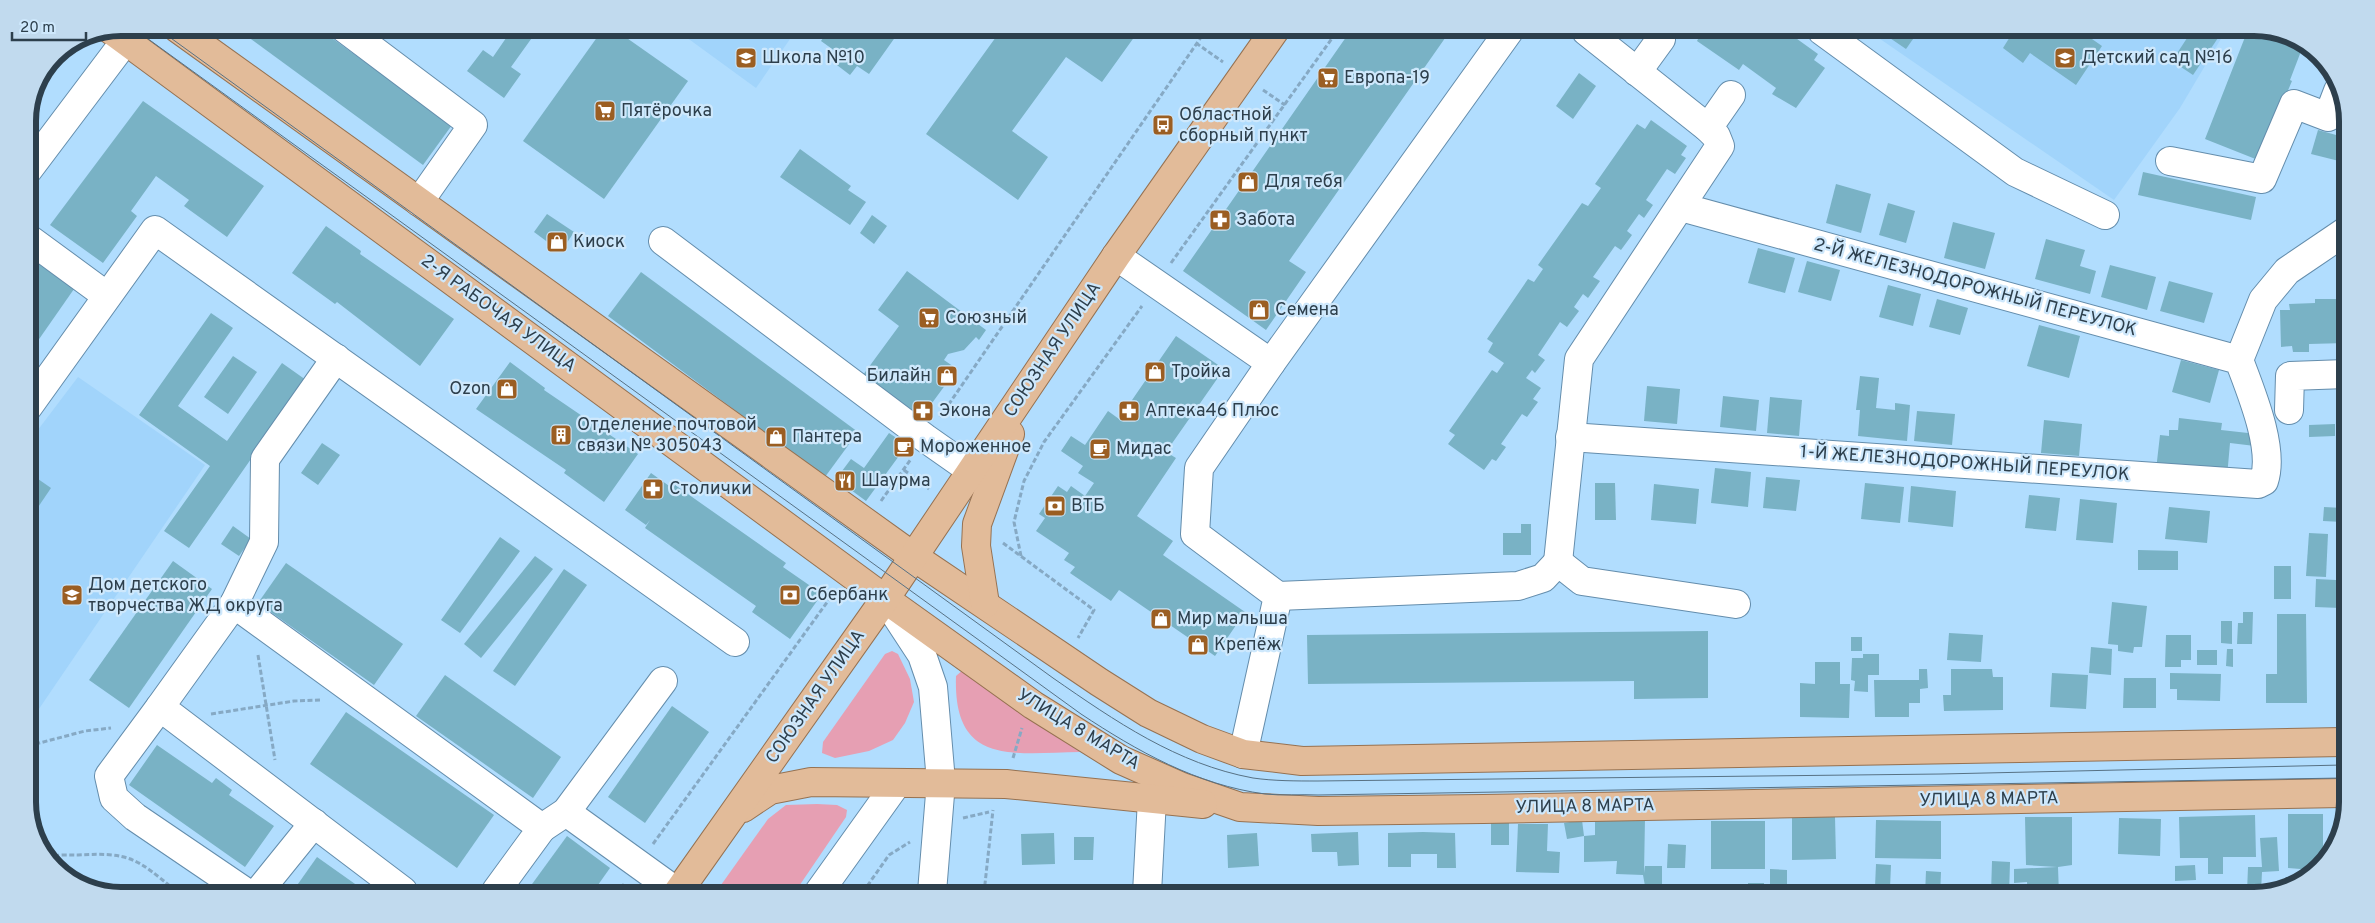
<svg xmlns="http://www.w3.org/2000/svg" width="2375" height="923" viewBox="0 0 2375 923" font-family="Overpass,sans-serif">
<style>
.built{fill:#a1d4fb}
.green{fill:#e69fb3}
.building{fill:#79b2c5}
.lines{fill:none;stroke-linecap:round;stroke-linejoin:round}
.minor-casing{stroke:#648dac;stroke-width:30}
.major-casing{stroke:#967252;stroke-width:30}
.path{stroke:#86a9c4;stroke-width:3;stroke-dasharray:5 2.5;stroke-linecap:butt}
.minor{stroke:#fff;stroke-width:28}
.major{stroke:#e2bb99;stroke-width:28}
.tram{stroke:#577184;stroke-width:1}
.labels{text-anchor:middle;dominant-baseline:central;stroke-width:4.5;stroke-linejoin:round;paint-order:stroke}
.poi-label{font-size:18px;fill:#2d3f4c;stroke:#cee8fc;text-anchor:start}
.street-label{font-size:18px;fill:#2d3f4c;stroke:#cee8fc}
.rim{fill:none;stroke:#2d3f4c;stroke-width:6}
</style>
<rect width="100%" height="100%" fill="#b1ddfe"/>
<g class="built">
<polygon points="675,29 797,29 756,88"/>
<polygon points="1870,32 2225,32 2180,108 2114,200"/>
<polygon points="78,377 205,465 28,725 28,443"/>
</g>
<g class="green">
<polygon points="892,651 898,654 910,679 914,702 905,723 893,740 869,751 835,758 822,753 823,742 885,654"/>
<path d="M 964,669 L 1080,752 C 1012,753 953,766 956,676 Z"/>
<polygon points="817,804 837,805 847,810 846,817 795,892 716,892 768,819 786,805"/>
</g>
<g class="building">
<polygon points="236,28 318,28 452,125 423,165"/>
<polygon points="513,28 539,28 511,67 521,74 504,98 467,71 483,50 493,57"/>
<polygon points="603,29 614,29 688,81 604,199 523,141"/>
<polygon points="829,29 901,29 869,74 857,66 850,75 829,59 835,51 821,41"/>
<polygon points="1001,30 1126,30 1135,36 1102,82 1066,57 1012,131 1048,157 1018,200 926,134"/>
<polygon points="1351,30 1450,31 1289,261 1306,272 1266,330 1183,271"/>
<polygon points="1694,31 1786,31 1818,54 1814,60 1825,68 1796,108 1772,94 1776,88 1743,64 1739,70 1697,41 1700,35"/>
<polygon points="1881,32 1918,32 1906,49"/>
<polygon points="2013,32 2082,32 2102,46 2076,85 2030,53 2023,63 2003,48"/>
<polygon points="2191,32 2216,32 2220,35 2193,75 2172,61"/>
<polygon points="2247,32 2284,33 2303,46 2290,80 2292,81 2258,160 2205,139"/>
<polygon points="1579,73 1596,86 1573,119 1556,106"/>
<polygon points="143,101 264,186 227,237 184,206 189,200 156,176 131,211 137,216 103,263 50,225"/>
<polygon points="1651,120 1687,146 1681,155 1686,158 1675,174 1667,169 1646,200 1653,205 1644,218 1639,214 1627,231 1632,235 1621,250 1615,246 1593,277 1600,281 1588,298 1583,294 1574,307 1579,311 1567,327 1560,322 1538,355 1545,360 1535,373 1532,370 1526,378 1541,388 1533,399 1538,402 1527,417 1522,414 1501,444 1506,447 1496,461 1492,459 1484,470 1448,444 1455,435 1449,431 1492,370 1497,373 1504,363 1488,352 1493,343 1487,339 1528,279 1534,282 1543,269 1538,265 1582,203 1588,206 1601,188 1595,184 1637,124 1645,129"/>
<polygon points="2318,130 2347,138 2347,163 2311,154"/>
<polygon points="800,149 851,186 848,190 866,202 850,225 780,177"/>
<polygon points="2143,172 2256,197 2251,220 2138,195"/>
<polygon points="1836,184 1871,194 1861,233 1826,223"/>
<polygon points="1888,203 1915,211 1906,243 1879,235"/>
<polygon points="547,214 574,232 561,252 534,232"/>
<polygon points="872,215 887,226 874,244 860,233"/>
<polygon points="1953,222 1995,233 1985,269 1944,258"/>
<polygon points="326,226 361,251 360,254 454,319 420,366 337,302 335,304 292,273"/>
<polygon points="2046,239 2085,250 2080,266 2096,271 2090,294 2035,279"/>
<polygon points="1758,248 1795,258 1785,293 1748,283"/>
<polygon points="30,258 74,289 28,355 28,262"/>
<polygon points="1807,261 1840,270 1831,301 1798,292"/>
<polygon points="2110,265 2156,277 2147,310 2101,297"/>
<polygon points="907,271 986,330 979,340 976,337 964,350 948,354 944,360 957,369 921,418 863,375 899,326 878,310"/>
<polygon points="641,272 858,432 825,477 608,316"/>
<polygon points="2169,281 2213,293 2204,323 2160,311"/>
<polygon points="1888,285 1921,294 1913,326 1879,317"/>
<polygon points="1937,299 1968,308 1960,335 1929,327"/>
<polygon points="2315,299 2340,299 2340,302 2346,302 2346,343 2309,344 2309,352 2293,352 2292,346 2281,347 2280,310 2290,310 2289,304 2315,303"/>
<polygon points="211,313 233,328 178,406 227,441 282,363 306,380 189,548 164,531 210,466 139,415"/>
<polygon points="2039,325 2080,336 2069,378 2027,366"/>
<polygon points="1176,336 1224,369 1166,452 1176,458 1137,516 1173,541 1163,555 1245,612 1215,656 1119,590 1111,601 1070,573 1075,567 1064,560 1069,553 1036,531 1045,518 1039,514 1058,486 1067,492 1071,486 1085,496 1094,483 1078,473 1083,466 1061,451 1071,436 1085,445 1108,411 1119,419"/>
<polygon points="233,356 257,372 228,414 204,397"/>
<polygon points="2181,360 2219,370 2210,403 2172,392"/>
<polygon points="510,362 545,388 544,390 638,454 604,502 564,473 566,470 476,409"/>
<polygon points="1860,376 1879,378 1876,408 1895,410 1895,403 1910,405 1907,441 1858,436 1860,410 1856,410"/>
<polygon points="1647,386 1680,389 1677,424 1644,421"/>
<polygon points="1723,396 1759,400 1756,431 1720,427"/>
<polygon points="1770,397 1802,400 1799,436 1767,433"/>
<polygon points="1917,411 1955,414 1952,445 1914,441"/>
<polygon points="2179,418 2222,423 2221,430 2257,434 2255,446 2230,443 2227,477 2156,470 2160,435 2169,436 2169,430 2178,430"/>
<polygon points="2044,420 2082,424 2079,456 2041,453"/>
<polygon points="2335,424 2335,436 2309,437 2309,425"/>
<polygon points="889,433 907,445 866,501 836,479 851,459 864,468"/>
<polygon points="322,443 340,455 318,485 301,473"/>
<polygon points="1715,468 1751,472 1748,507 1711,503"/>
<polygon points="28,472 51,488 28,522"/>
<polygon points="651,473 672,488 675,485 786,563 783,567 822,594 790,639 752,612 756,606 645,528 650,520 646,525 625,510"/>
<polygon points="1766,477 1800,480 1796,511 1763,508"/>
<polygon points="1595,483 1615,483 1616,520 1595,520"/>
<polygon points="1865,483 1904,487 1900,523 1861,519"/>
<polygon points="1654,484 1699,489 1696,524 1651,520"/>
<polygon points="1911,486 1956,491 1953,527 1908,522"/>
<polygon points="2029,495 2060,498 2056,531 2025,528"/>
<polygon points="2080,499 2117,503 2113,543 2076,540"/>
<polygon points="2169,507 2210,511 2207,543 2165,539"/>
<polygon points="2324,507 2343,508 2343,522 2323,521"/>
<polygon points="1521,524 1531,524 1531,555 1503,555 1503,533 1521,533"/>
<polygon points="233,526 251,539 239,556 221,544"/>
<polygon points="2309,533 2328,534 2326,577 2306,576"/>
<polygon points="500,537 520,551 460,633 441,620"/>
<polygon points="2138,550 2178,551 2178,570 2138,570"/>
<polygon points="535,556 553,569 481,658 464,644"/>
<polygon points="173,561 212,589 129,708 89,680"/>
<polygon points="286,563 403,644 374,685 258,603"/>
<rect x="2274" y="566" width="17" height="33"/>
<polygon points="564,569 587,585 515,686 493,671"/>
<polygon points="2337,572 2344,572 2344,616 2340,616 2340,608 2315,607 2316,579 2336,580"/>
<polygon points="2112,602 2147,606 2142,647 2134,647 2133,653 2118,651 2118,645 2108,644"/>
<polygon points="2243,612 2253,612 2252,644 2237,644 2238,623 2243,623"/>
<polygon points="2277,614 2306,614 2307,703 2266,703 2266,674 2277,674"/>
<polygon points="2221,621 2232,621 2232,644 2221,643"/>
<polygon points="1708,631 1708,698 1634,699 1634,681 1308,684 1307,635"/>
<polygon points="1949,633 1983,635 1981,662 1947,660"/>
<polygon points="2166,635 2191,635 2191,660 2181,660 2181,667 2165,667"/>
<rect x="1851" y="637" width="11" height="14"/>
<polygon points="2091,647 2112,649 2111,675 2089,673"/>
<polygon points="2227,649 2233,649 2233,667 2226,666"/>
<rect x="2197" y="650" width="20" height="15"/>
<polygon points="1863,654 1879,654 1879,675 1868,675 1868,692 1854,691 1855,681 1851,680 1852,658 1863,658"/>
<polygon points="1815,662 1840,662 1840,684 1850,684 1849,718 1800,717 1800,683 1815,684"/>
<polygon points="1919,669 1927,669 1928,688 1920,689 1920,703 1909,703 1909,717 1875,717 1874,680 1919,680"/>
<polygon points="1951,669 1992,669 1993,677 2003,677 2003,710 1944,711 1943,695 1951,695"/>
<polygon points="2052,673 2088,675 2086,709 2050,707"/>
<polygon points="2170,673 2221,674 2220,701 2177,700 2177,689 2170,689"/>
<polygon points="445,675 561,757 533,798 416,716"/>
<polygon points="2124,678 2156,678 2156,708 2123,708"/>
<polygon points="672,706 709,732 645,823 608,797"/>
<polygon points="346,712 494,815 457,868 310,764"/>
<polygon points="157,745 212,783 216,778 232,790 229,795 274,826 245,867 129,785"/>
<polygon points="2288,814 2323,814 2323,858 2313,870 2288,868"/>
<polygon points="2255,815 2256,857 2223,857 2223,874 2208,874 2208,858 2180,858 2179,817"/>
<polygon points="1792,817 1835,817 1836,859 1792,860"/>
<polygon points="2025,817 2072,817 2072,865 2058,867 2059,895 2028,895 2027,882 2014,883 2014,869 2057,867 2026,865"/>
<polygon points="1645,818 1644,873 1645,866 1662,866 1662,886 1645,886 1643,875 1616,874 1617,861 1584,862 1584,836 1595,835 1595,819"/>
<polygon points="2119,818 2161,819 2160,856 2118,854"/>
<rect x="1491" y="819" width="18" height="26"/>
<polygon points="1582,820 1584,836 1567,839 1564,823"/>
<polygon points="1876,820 1941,821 1941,859 1875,858"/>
<rect x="1711" y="821" width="54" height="48"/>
<polygon points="1518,824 1548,824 1547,851 1560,852 1559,873 1516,872"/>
<polygon points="1358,832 1359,865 1338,866 1337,852 1312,852 1311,834"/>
<polygon points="1423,832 1455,833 1456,868 1437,868 1437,854 1411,854 1411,867 1388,867 1388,833"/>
<polygon points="1054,833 1055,864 1022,865 1021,834"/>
<polygon points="1257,833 1259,866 1228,868 1227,835"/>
<polygon points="567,836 610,868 593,892 527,891"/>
<polygon points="1074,837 1094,837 1093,860 1074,860"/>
<polygon points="2277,837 2279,871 2262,872 2261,892 2247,892 2248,867 2262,867 2260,838"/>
<polygon points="1668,844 1686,845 1685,868 1667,868"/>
<polygon points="317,857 365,891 293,891"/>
<polygon points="1992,861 2010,862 2009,894 1991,893"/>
<polygon points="60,862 101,890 91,890 57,866"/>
<polygon points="1876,864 1891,865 1890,888 1875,887"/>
<polygon points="2195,865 2196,880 2175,881 2175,866"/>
<polygon points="1770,869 1787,870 1787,894 1770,894"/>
<polygon points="1926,871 1941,872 1940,895 1925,895"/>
<rect x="1748" y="883" width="16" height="11"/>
<polygon points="1490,886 1505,887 1505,894 1490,894"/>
<polygon points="2139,886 2158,887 2158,895 2138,895"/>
<rect x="1830" y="888" width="21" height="7"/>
<rect x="1460" y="890" width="20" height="4"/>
<rect x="2211" y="892" width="36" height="3"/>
</g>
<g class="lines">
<g class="minor-casing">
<g id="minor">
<polyline points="344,28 473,125 419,202"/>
<polyline points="1822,31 2015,172 2105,215"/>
<polyline points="1637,72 1661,39"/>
<polyline points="1708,128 1731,95"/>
<polyline points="2170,161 2262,179 2294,104 2328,117 2338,91"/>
<polyline points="28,170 135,28"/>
<polyline points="28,238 107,296"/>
<polyline points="663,241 925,438 972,471"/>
<polyline points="1116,256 1271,363"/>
<polyline points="336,358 265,459 264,542 234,604 542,828 496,891"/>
<polyline points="2239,360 2263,300 2287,271 2346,231"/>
<polyline points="28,407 155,230 735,642"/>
<polyline points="2289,410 2290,376 2346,374"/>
<path d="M 1570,437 L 2258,484 L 2264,481 C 2275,449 2251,392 2239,360 L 1681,207"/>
<polyline points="1558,562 1579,359 1720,146 1716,136 1708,128 1586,31"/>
<polyline points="1278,596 1518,586 1543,578 1558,562 1582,581 1736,604"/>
<polyline points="886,600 922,655 933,687 941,782 932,892"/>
<polyline points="234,604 160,707 403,891"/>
<polyline points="160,707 109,776 114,798 135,817 244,891"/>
<polyline points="1243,754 1278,596 1195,534 1199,468 1271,363 1509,31"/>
<polyline points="566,812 677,892"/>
<polyline points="542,828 566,812 663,681"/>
<polyline points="259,891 314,823"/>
<polyline points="819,892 897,783"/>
<polyline points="1147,893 1152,799"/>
</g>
</g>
<g class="major-casing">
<g id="major">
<polyline points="177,28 914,557 1099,682 1148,713 1202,739 1243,754 1302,761 2343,742"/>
<polyline points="111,30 885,599 1033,705 1121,760 1182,787 1240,807 1318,811 1483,809 2343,793"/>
<polyline points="985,604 976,546 977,524 1010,434"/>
<polyline points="743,808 770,790 811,782 1006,784 1203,804"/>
<polyline points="678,892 885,599 1116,256 1275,30"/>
</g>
</g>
<g class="path">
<polyline points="1196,43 1223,62"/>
<polyline points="1263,90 1285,105"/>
<polyline points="1171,263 1338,30"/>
<polyline points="940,417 1206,30"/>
<polyline points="904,470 929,489"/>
<polyline points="881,501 911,459"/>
<polyline points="1003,543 1094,610 1078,638"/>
<polyline points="1021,556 1014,522 1024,481 1044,442 1142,306"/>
<polyline points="258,655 275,760"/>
<polyline points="211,714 294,701 322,700"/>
<polyline points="28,746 85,731 111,728"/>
<polyline points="1013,758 1022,728"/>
<polyline points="963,818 989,812"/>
<polyline points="653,844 833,594"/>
<path d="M 47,858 C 56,854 68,855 78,855 C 130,852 136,858 176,891"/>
<polyline points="619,892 624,884"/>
<polyline points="863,892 889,855 910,842"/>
<polyline points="984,893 993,810"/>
</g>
<use href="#minor" class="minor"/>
<use href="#major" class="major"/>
<g class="tram">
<path d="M 133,28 L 1081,714 C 1137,751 1197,785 1265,794 C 1282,796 1301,794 1318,795 L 2343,778"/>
<path d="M 157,28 L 1053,678 C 1115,721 1177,764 1253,778 C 1274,781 1296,781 1317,781 L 1941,774 L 2343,765"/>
</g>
</g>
<defs>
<g id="school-square" transform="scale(1.125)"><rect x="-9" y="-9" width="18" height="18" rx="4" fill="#9b5e22" stroke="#cee8fc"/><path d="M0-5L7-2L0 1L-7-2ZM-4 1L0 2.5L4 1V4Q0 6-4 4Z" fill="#fff"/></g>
<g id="supermarket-square" transform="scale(1.125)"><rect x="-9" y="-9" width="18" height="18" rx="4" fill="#9b5e22" stroke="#cee8fc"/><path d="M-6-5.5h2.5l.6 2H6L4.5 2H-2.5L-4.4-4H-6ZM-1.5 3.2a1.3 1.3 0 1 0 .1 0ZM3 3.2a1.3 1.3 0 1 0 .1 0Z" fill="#fff"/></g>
<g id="bus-square" transform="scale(1.125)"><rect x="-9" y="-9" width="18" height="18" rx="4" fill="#9b5e22" stroke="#cee8fc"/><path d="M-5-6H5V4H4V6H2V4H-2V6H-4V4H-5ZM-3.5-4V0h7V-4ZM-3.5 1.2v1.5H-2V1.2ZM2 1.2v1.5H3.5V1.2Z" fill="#fff"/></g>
<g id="shop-square" transform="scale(1.125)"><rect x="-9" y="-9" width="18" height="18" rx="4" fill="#9b5e22" stroke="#cee8fc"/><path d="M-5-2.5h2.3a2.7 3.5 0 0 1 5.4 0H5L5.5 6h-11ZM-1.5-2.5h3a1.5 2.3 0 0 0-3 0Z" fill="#fff"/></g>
<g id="pharmacy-square" transform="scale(1.125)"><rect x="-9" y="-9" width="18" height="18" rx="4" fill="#9b5e22" stroke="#cee8fc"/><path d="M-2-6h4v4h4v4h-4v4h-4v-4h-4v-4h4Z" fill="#fff"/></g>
<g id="building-square" transform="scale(1.125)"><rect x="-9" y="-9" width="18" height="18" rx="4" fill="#9b5e22" stroke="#cee8fc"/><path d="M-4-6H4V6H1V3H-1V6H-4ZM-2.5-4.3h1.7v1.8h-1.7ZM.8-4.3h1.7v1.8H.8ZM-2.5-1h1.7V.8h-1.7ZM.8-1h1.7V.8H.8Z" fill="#fff"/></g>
<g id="cafe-square" transform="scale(1.125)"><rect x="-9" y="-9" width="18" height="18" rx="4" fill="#9b5e22" stroke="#cee8fc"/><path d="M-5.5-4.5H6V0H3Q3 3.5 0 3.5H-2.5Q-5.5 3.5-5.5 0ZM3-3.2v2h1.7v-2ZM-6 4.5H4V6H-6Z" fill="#fff"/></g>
<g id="restaurant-square" transform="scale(1.125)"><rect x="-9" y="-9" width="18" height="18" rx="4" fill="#9b5e22" stroke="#cee8fc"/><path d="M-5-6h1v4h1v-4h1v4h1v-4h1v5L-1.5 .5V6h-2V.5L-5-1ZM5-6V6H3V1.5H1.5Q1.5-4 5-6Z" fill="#fff"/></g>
<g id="bank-square" transform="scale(1.125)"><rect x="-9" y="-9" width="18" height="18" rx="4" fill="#9b5e22" stroke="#cee8fc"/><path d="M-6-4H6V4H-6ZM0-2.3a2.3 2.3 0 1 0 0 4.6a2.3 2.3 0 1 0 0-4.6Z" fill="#fff"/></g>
</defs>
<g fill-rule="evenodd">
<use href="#school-square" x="746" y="58"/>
<use href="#school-square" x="2065" y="58"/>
<use href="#supermarket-square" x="1328" y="78"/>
<use href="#supermarket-square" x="605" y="111"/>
<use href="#bus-square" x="1163" y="125"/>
<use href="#shop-square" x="1248" y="182"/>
<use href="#pharmacy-square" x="1220" y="220"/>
<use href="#shop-square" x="557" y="242"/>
<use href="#shop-square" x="1259" y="310"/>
<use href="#supermarket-square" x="929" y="318"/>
<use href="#shop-square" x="1155" y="372"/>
<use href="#shop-square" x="947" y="376"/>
<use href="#shop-square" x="507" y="389"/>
<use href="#pharmacy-square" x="923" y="411"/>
<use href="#pharmacy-square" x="1129" y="411"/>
<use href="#building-square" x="561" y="435"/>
<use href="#shop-square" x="776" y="437"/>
<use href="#cafe-square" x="904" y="447"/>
<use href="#cafe-square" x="1100" y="449"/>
<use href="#restaurant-square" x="845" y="481"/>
<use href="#pharmacy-square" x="653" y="489"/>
<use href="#bank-square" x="1055" y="506"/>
<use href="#school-square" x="72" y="595"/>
<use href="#bank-square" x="790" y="595"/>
<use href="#shop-square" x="1161" y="619"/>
<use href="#shop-square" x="1198" y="645"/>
</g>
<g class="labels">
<g class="poi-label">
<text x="762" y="58">Школа №10</text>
<text x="2081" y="58">Детский сад №16</text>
<text x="1344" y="78">Европа-19</text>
<text x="621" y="111">Пятёрочка</text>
<text x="1179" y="115">Областной<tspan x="1179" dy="21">сборный пункт</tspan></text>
<text x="1264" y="182">Для тебя</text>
<text x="1236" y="220">Забота</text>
<text x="573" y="242">Киоск</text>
<text x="1275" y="310">Семена</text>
<text x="945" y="318">Союзный</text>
<text x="1171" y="372">Тройка</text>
<text x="931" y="376" text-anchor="end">Билайн</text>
<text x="491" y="389" text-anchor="end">Ozon</text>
<text x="939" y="411">Экона</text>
<text x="1145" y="411">Аптека46 Плюс</text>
<text x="577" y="425">Отделение почтовой<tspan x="577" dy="21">связи № 305043</tspan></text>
<text x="792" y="437">Пантера</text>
<text x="920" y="447">Мороженное</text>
<text x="1116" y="449">Мидас</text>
<text x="861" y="481">Шаурма</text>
<text x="669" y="489">Столички</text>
<text x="1071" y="506">ВТБ</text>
<text x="88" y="585">Дом детского<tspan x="88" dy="21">творчества ЖД округа</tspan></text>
<text x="806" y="595">Сбербанк</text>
<text x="1177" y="619">Мир малыша</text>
<text x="1214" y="645">Крепёж</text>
</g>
<g class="street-label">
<text transform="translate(1975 288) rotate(15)">2-Й ЖЕЛЕЗНОДОРОЖНЫЙ ПЕРЕУЛОК</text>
<text transform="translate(498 314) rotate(36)">2-Я РАБОЧАЯ УЛИЦА</text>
<text transform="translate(1053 350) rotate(-56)">СОЮЗНАЯ УЛИЦА</text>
<text transform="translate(1965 464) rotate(4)">1-Й ЖЕЛЕЗНОДОРОЖНЫЙ ПЕРЕУЛОК</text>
<text transform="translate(816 697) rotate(-55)">СОЮЗНАЯ УЛИЦА</text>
<text transform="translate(1078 730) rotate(31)">УЛИЦА 8 МАРТА</text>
<text transform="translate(1989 800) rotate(-1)">УЛИЦА 8 МАРТА</text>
<text transform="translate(1585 807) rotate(-1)">УЛИЦА 8 МАРТА</text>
</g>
</g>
<path d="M0 0H2375V923H0ZM121 36H2254A85 85 0 0 1 2339 121V802A85 85 0 0 1 2254 887H121A85 85 0 0 1 36 802V121A85 85 0 0 1 121 36Z" fill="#c1daee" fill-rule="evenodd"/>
<path class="rim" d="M121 36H2254A85 85 0 0 1 2339 121V802A85 85 0 0 1 2254 887H121A85 85 0 0 1 36 802V121A85 85 0 0 1 121 36Z"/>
<path d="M12 32v8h74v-8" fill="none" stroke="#2d3f4c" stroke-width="2.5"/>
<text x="20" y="32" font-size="15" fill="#2d3f4c" stroke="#cee8fc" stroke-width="4" paint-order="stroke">20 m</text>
</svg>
